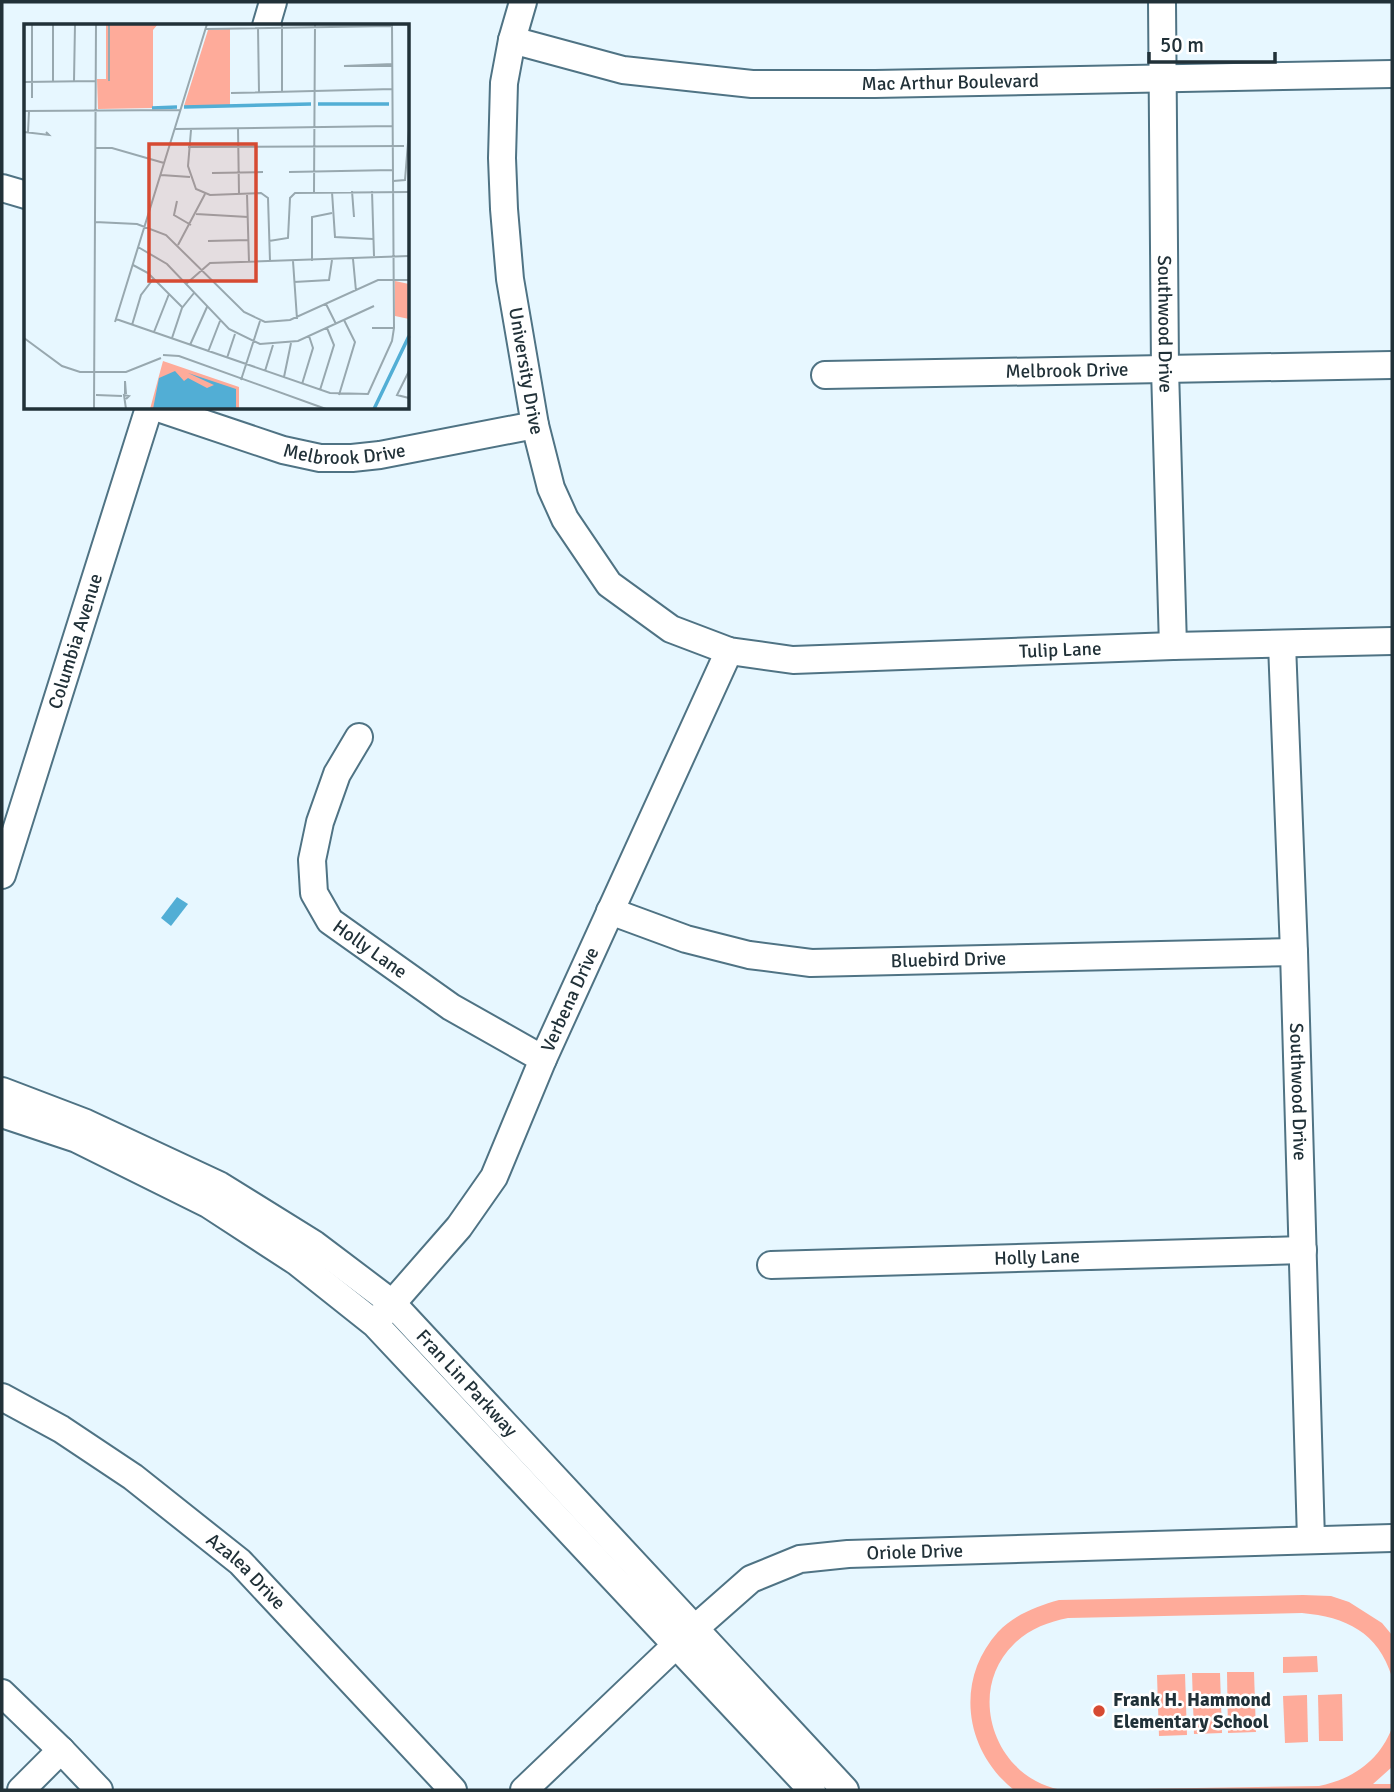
<svg xmlns="http://www.w3.org/2000/svg" width="1394" height="1792" viewBox="0 0 1394 1792" font-family="Signika,sans-serif">
<style>
.green{fill:#feab9a}
.water{fill:#52aed5}
.lines{fill:none;stroke-linecap:round;stroke-linejoin:round}
.minor-casing{stroke:#4f7384;stroke-width:30}
.minor{stroke:#fff;stroke-width:26}
.poi-dot{fill:#d64a32;stroke:#fff;stroke-width:2.5}
.labels{text-anchor:middle;dominant-baseline:central;stroke-width:5;stroke-linejoin:round;paint-order:stroke}
.street-label{font-size:19px;fill:#213138;stroke:#fff}
.poi-label{font-size:19px;font-weight:bold;fill:#213138;stroke:#fff;text-anchor:start}
.inset-river{fill:none;stroke:#52aed5;stroke-width:3.5}
.inset-road{fill:none;stroke:#98a8af;stroke-width:2}
.view{fill:#d64a32;fill-opacity:0.15;stroke:#d64a32;stroke-width:3.5}
.inset-edge{fill:none;stroke:#213138;stroke-width:3.5}
</style>
<rect width="100%" height="100%" fill="#e7f7ff"/>
<g class="green">
<path d="M 1303,1595 L 1331,1596 L 1349,1602 L 1382,1623 L 1392,1635 L 1392,1677 C 1378,1632 1346,1617 1302,1613 L 1068,1618 C 1048,1622 1029,1629 1014,1644 C 967,1689 992,1771 1053,1788 C 1060,1790 1068,1790 1075,1790 L 1319,1786 C 1353,1779 1379,1761 1392,1728 L 1392,1767 L 1373,1784 L 1392,1784 L 1392,1790 L 1014,1790 C 965,1751 954,1681 998,1632 C 1014,1615 1037,1606 1059,1600 Z"/>
<polygon points="1317,1656 1318,1672 1283,1673 1283,1657"/>
<polygon points="1227,1672 1254,1672 1256,1732 1228,1733"/>
<polygon points="1192,1673 1220,1673 1222,1733 1194,1734"/>
<polygon points="1185,1674 1187,1735 1159,1736 1157,1675"/>
<polygon points="1342,1694 1343,1741 1319,1741 1318,1695"/>
<polygon points="1307,1695 1308,1742 1285,1743 1283,1696"/>
</g>
<polygon class="water" points="177,897 188,904 171,926 161,918"/>
<g class="lines">
<g class="minor-casing">
<g id="minor">
<path id="s1" d="M 523,2 L 512,40 L 504,83 L 502,158 L 504,209 L 510,279 L 535,425 L 551,488 L 565,519 L 609,584 L 671,629 L 729,651 L 793,660 L 1173,646 L 1392,641"/>
<path id="s2" d="M 1162,2 L 1165,369 L 1173,646"/>
<polyline points="266,26 273,2"/>
<path id="s3" d="M 512,40 L 623,70 L 752,84 L 875,84 L 1392,74"/>
<polyline points="2,188 26,195"/>
<path id="s4" d="M 825,375 L 1392,365"/>
<path id="s5" d="M 158,408 L 283,450 L 320,458 L 352,458 L 380,455 L 535,425"/>
<path id="s6" d="M 1282,644 L 1294,952 L 1311,1540"/>
<path id="s7" d="M 359,737 L 337,774 L 320,822 L 312,860 L 314,893 L 330,921 L 451,1007 L 543,1059"/>
<path id="s8" d="M 2,875 L 149,408"/>
<path id="s9" d="M 610,911 L 686,939 L 749,955 L 811,963 L 1294,952"/>
<path id="s10" d="M 2,1091 L 86,1123 L 219,1185 L 314,1244 L 392,1303 L 845,1790"/>
<polyline points="2,1114 77,1139 208,1204 297,1262 375,1324 812,1790"/>
<path id="s11" d="M 771,1265 L 1303,1250"/>
<path id="s12" d="M 382,1315 L 459,1227 L 494,1177 L 543,1059 L 729,651"/>
<path id="s13" d="M 2,1397 L 61,1429 L 133,1477 L 240,1562 L 453,1790"/>
<polyline points="2,1693 61,1750 99,1790"/>
<polyline points="21,1790 61,1750"/>
<path id="s14" d="M 524,1790 L 676,1645 L 751,1579 L 800,1559 L 848,1554 L 1392,1538"/>
</g>
</g>
<use href="#minor" class="minor"/>
</g>
<circle class="poi-dot" cx="1099" cy="1711" r="7"/>
<g class="labels">
<g class="street-label">
<text stroke="none"><textPath href="#s3" startOffset="443">Mac Arthur Boulevard</textPath></text>
<text stroke="none"><textPath href="#s2" startOffset="322">Southwood Drive</textPath></text>
<text stroke="none"><textPath href="#s1" startOffset="373">University Drive</textPath></text>
<text stroke="none"><textPath href="#s4" startOffset="242">Melbrook Drive</textPath></text>
<text stroke="none"><textPath href="#s5" startOffset="194">Melbrook Drive</textPath></text>
<text stroke="none"><textPath href="#s8" startOffset="245">Columbia Avenue</textPath></text>
<text stroke="none"><textPath href="#s1" startOffset="1076">Tulip Lane</textPath></text>
<text stroke="none"><textPath href="#s7" startOffset="247">Holly Lane</textPath></text>
<text stroke="none"><textPath href="#s9" startOffset="346">Bluebird Drive</textPath></text>
<text stroke="none"><textPath href="#s12" startOffset="371">Verbena Drive</textPath></text>
<text stroke="none"><textPath href="#s6" startOffset="448">Southwood Drive</textPath></text>
<text stroke="none"><textPath href="#s11" startOffset="266">Holly Lane</textPath></text>
<text stroke="none"><textPath href="#s10" startOffset="556">Fran Lin Parkway</textPath></text>
<text stroke="none"><textPath href="#s14" startOffset="478">Oriole Drive</textPath></text>
<text stroke="none"><textPath href="#s13" startOffset="301">Azalea Drive</textPath></text>
</g>
<g class="poi-label">
<text x="1113" y="1700">Frank H. Hammond<tspan x="1113" dy="22">Elementary School</tspan></text>
</g>
</g>
<g transform="translate(24 24)">
<rect width="385" height="385" fill="#e7f7ff"/>
<path d="M 82,0 L 134,0 L 129,6 L 129,84 L 74,85 L 73,55 L 82,55 ZM 206,5 L 206,82 L 160,82 L 184,6 ZM 371,257 L 385,260 L 385,295 L 371,292 ZM 139,337 L 215,363 L 215,385 L 126,385 Z" fill="#feab9a"/>
<path d="M 151,347 L 160,357 L 164,354 L 183,364 L 190,361 L 164,349 L 212,365 L 212,385 L 129,385 L 135,354 Z" fill="#52aed5"/>
<path class="inset-river" d="M 294,80 L 365,80M 160,83 L 287,80M 128,84 L 153,83M 350,385 L 385,312"/>
<path class="inset-road" d="M 85,0 L 85,57M 258,0 L 258,67M 234,4 L 235,68M 182,5 L 368,2M 369,40 L 320,42 L 369,42M 29,57 L 29,0M 50,57 L 51,0M 0,58 L 71,57M 207,69 L 369,65M 8,74 L 8,0M 0,87 L 156,86M 214,104 L 215,170M 151,105 L 369,102M 167,106 L 164,142 L 172,165 L 186,171 L 237,169 L 244,174 L 246,237M 0,108 L 25,111 L 22,108M 4,108 L 5,87M 164,123 L 380,122M 71,124 L 88,124 L 140,139M 265,148 L 369,146M 188,149 L 239,148M 137,151 L 166,153M 369,157 L 381,156 L 385,106M 328,167 L 330,193M 348,167 L 350,232M 290,168 L 291,0M 308,168 L 311,213 L 349,215M 223,170 L 225,238M 153,177 L 150,191 L 167,201M 172,190 L 224,193M 71,198 L 113,200 L 142,211 L 220,288 L 241,298 L 266,296 L 354,256 L 385,256M 184,217 L 225,216M 245,217 L 264,214 L 266,174 L 271,169 L 385,168M 154,221 L 181,170M 114,223 L 143,240 L 205,305 L 236,320 L 274,317 L 350,282M 329,235 L 332,267M 269,237 L 273,295M 288,237 L 288,193 L 308,189M 109,241 L 124,249 L 158,283M 270,258 L 305,256 L 308,236M 162,260 L 186,239 L 385,232M 302,280 L 312,300M 92,295 L 306,369 L 344,370 L 368,317 L 370,304 L 368,0M 91,298 L 183,0M 108,301 L 117,271 L 130,254M 348,304 L 370,304M 130,308 L 145,270M 0,314 L 38,342 L 56,348 L 102,348 L 137,334M 148,314 L 158,284 L 170,269M 166,321 L 183,283M 184,328 L 196,297M 139,331 L 155,332 L 302,385M 203,334 L 211,310M 241,347 L 249,321M 385,347 L 373,371 L 385,374M 260,353 L 267,319M 217,356 L 236,297M 278,360 L 289,324 L 285,312M 296,366 L 310,321 L 303,304M 101,370 L 101,357 L 102,370M 72,371 L 98,372M 315,371 L 331,318 L 320,296M 70,385 L 72,0M 102,385 L 100,371 L 105,372 L 102,375"/>
<path class="view" d="M 125,120 L 232,120 L 232,257 L 125,257 Z"/>
<rect width="385" height="385" class="inset-edge"/>
</g>
<rect width="1394" height="1792" fill="none" stroke="#213138" stroke-width="7"/>
<path d="M1149 52v10h126v-10" fill="none" stroke="#213138" stroke-width="3.5"/>
<text x="1160" y="52" font-size="21" fill="#213138" stroke="#ffffff" stroke-width="5" paint-order="stroke">50 m</text>
</svg>
